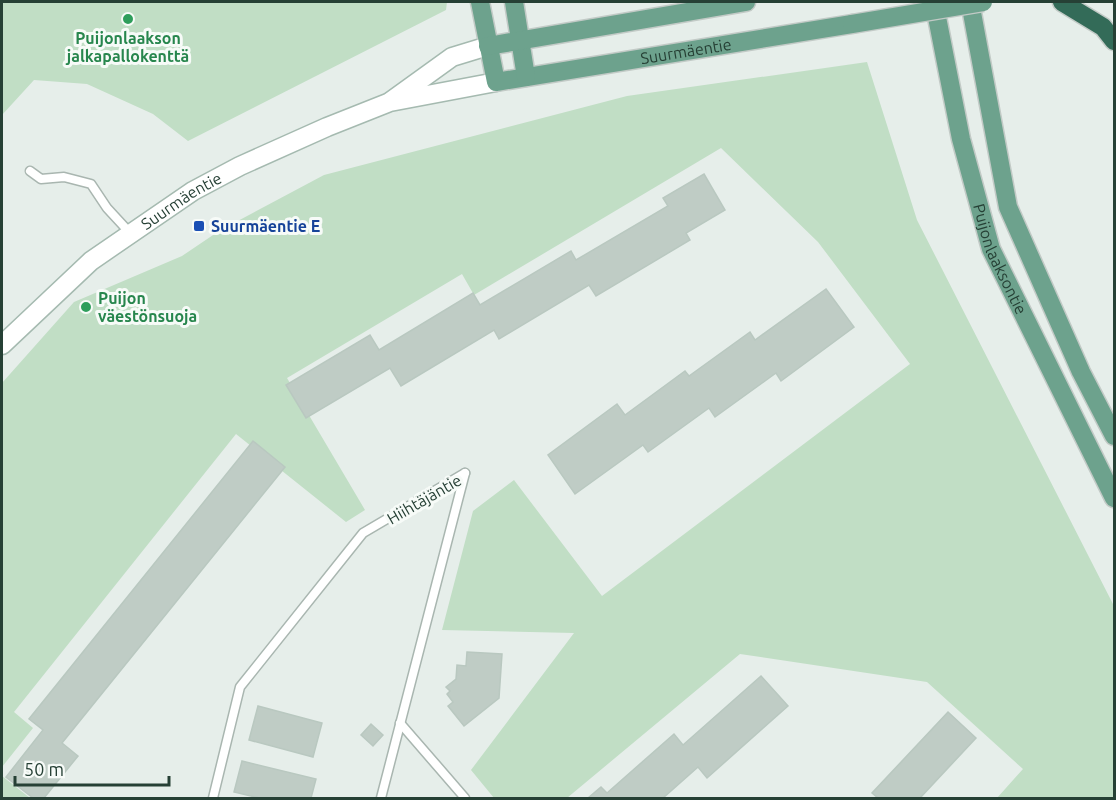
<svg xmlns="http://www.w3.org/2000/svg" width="1116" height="800" viewBox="0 0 1116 800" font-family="Ubuntu,sans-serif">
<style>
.green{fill:#c1dec5}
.building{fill:#bfccc5;stroke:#b9c8c0;stroke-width:1.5}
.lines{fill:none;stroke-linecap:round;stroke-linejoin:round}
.service-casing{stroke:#a9b6b0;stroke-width:11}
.secondary-casing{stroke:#a5bab0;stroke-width:21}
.primary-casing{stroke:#c2cac6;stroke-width:21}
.motorway-casing{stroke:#c2cac6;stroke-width:21}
.service{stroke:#fff;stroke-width:8}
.secondary{stroke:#fff;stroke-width:18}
.primary{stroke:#6da28d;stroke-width:18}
.motorway{stroke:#336b58;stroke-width:18}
.primary-bridge-casing{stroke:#c2cac6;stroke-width:21;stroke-linecap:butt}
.primary-bridge{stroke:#6da28d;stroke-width:18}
.leisure-dot{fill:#2e9e5b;stroke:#f7fbf8;stroke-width:2}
.transit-dot{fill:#1a4fb4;stroke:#f7fbf8;stroke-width:2}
.labels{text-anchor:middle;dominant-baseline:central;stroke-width:6;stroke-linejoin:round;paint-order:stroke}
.leisure-label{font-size:16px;font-weight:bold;fill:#27864d;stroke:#f7fbf8}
.street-label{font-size:16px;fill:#264035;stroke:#f7fbf8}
.transit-label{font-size:16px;font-weight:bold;fill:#164399;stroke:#f7fbf8;text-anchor:start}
</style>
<rect width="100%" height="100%" fill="#e6eeea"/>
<g class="green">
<polygon points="2,2 447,2 446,10 188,141 153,114 87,84 34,80 2,115"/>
<polygon points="867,62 917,220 1114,606 1114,798 997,798 1023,769 927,682 740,654 567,798 494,798 471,770 574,633 442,630 473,511 514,480 602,596 910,364 818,242 721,148 474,295 462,274 287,378 365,510 346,522 236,434 14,712 33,728 2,767 2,383 74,302 182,256 219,231 324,175 627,96"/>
<polygon points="2,776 30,798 2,798"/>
</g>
<g class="building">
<polygon points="704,174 725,210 686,233 690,240 596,296 589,285 499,339 494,330 401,386 390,368 306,418 286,385 370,335 379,350 473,293 480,305 571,251 576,260 668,206 663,198"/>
<polygon points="826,289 854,327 781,381 776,373 715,417 709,408 648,452 643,445 575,494 548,455 617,404 625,415 685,371 689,376 750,332 755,340"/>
<polygon points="253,441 285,467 62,743 78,756 44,798 33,798 6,777 43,730 29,719"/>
<polygon points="467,652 502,654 499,698 464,726 448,706 453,702 447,694 450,691 446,687 456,679 457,665 466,666"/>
<polygon points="761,676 788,706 707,778 698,767 663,798 588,798 601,787 607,793 674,734 683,745"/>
<polygon points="258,706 322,723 313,757 249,740"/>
<polygon points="948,712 976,738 920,798 878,798 872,793"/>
<polygon points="371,724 383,735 373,746 361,735"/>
<polygon points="242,761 316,779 311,798 259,798 234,792"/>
</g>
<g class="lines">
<g class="service-casing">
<g id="service">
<polyline points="30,171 41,179 64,177 91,184 107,208 131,234"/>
<polyline points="400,723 465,798"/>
<polyline points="213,798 240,687 363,533 465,473"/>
<polyline points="381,798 465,473"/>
</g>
</g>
<g class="secondary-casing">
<g id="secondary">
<polyline points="391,101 452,57 488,46"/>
<path id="s1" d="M 2,345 L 91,261 L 193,191 L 240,166 L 327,127 L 390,102 L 496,82"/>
</g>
</g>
<g class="primary-casing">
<g id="primary">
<path id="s2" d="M 480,2 L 496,82 L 852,24"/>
<polyline points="514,2 526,77"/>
<path id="s3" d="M 934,2 L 961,139 L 991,249 L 1114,498"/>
<polyline points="970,2 1008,207 1081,372 1114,436"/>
<polyline points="488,46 746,2"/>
</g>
</g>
<g class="motorway-casing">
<polyline id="motorway" points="1062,2 1103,27 1114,41"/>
</g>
<use href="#service" class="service"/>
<use href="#secondary" class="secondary"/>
<use href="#primary" class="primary"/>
<use href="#motorway" class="motorway"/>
<g class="primary-bridge-casing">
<polyline id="primary-bridge" points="852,24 983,2"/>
</g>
<use href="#primary-bridge" class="primary-bridge"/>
</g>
<g class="leisure-dot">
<circle cx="128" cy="19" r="6"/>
<circle cx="86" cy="307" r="6"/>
</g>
<rect class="transit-dot" x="193" y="220" width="12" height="12" rx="3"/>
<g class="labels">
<g class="leisure-label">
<text x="128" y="38">Puijonlaakson<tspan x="128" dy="18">jalkapallokenttä</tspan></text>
<text x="98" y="298" text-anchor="start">Puijon<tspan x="98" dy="18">väestönsuoja</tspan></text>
</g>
<g class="street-label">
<text stroke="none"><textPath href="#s2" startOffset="274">Suurmäentie</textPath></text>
<text stroke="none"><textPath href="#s1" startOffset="231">Suurmäentie</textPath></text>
<text stroke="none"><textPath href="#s3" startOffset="266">Puijonlaaksontie</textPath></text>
<text transform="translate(424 499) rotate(-30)">Hiihtäjäntie</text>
</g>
<g class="transit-label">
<text x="211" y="226">Suurmäentie E</text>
</g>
</g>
<rect width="1116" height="800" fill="none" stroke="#264035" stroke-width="6"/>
<path d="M15 776v9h154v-9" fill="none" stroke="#264035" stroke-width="3"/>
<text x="24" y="776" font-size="18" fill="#264035" stroke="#f7fbf8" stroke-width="4.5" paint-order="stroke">50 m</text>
</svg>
